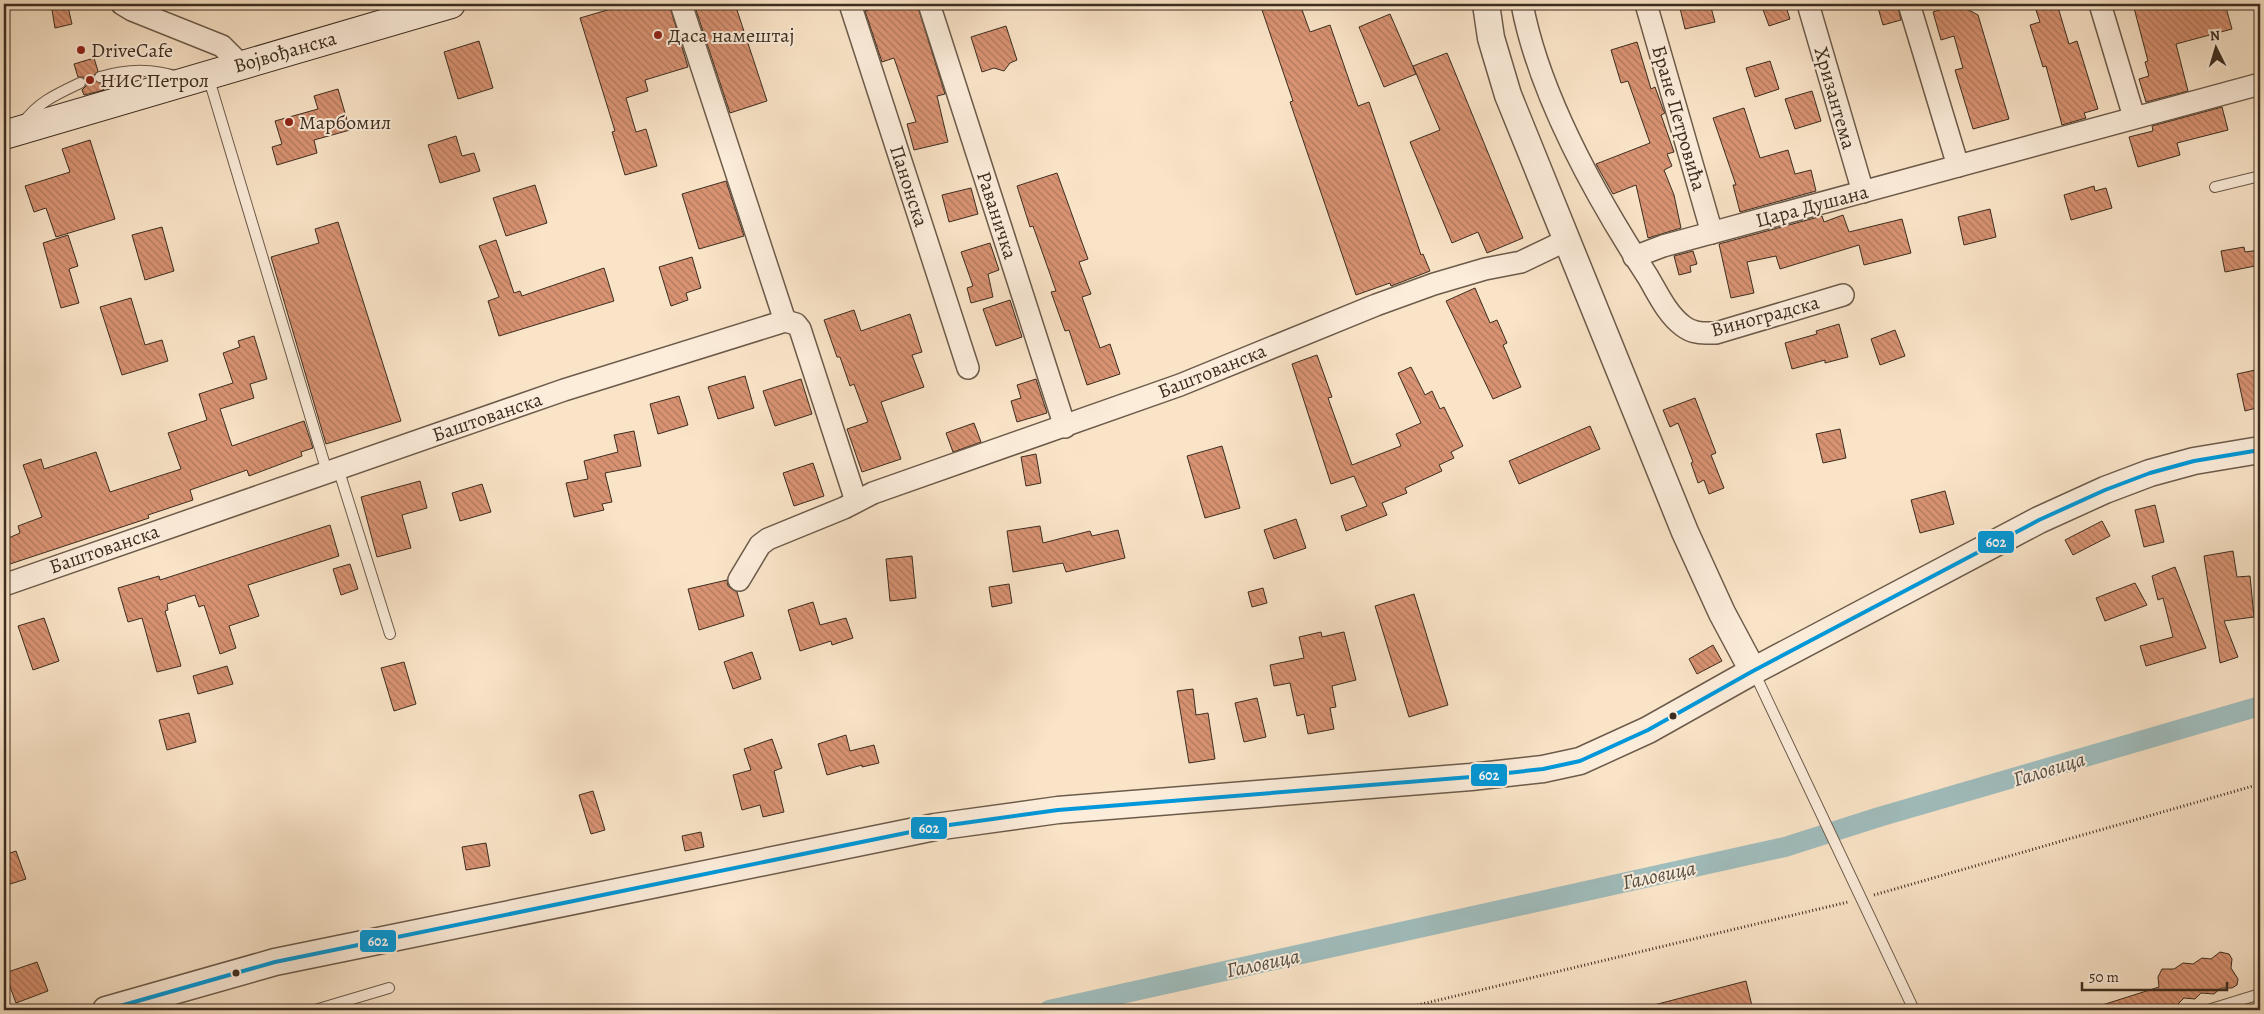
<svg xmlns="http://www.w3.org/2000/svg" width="2264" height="1014" viewBox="0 0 2264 1014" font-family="Alegreya,serif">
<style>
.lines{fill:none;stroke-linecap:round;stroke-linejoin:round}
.canal{stroke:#a0bdbd;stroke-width:20}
.building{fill:url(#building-back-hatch);stroke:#3c2d20}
.service-casing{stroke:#6c5b4a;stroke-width:12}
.minor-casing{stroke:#6c5b4a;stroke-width:24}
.tertiary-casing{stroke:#6c5b4a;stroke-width:29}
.secondary-casing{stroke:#3c2d20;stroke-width:30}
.path{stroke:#3c2d20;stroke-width:3;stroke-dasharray:1 2.5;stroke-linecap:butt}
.service{stroke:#fceddb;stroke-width:10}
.minor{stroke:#fceddb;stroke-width:21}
.tertiary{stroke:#fceddb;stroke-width:26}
.secondary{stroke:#fceddb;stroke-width:28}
.bus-1-casing{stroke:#fceddb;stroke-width:8}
.bus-1{stroke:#0098da;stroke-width:4}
.poi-dot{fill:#8f2418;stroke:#fceddb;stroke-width:2}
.bus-dot{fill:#3c2d20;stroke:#fceddb;stroke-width:2}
.labels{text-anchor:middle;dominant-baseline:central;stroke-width:4;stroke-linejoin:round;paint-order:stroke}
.poi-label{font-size:20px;fill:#3c2d20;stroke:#fceddb;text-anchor:start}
.street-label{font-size:20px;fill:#3c2d20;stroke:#fceddb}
.water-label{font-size:21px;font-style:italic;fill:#555147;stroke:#fceddb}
.line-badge{stroke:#fceddb;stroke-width:2}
.badge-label{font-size:14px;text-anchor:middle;font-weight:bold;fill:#fff}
</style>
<defs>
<pattern id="building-back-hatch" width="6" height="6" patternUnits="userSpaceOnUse" patternTransform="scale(1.25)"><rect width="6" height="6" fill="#d99373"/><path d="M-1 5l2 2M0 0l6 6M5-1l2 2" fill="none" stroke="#b1785e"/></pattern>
</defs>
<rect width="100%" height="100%" fill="#fae4c8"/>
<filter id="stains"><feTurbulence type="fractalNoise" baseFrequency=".004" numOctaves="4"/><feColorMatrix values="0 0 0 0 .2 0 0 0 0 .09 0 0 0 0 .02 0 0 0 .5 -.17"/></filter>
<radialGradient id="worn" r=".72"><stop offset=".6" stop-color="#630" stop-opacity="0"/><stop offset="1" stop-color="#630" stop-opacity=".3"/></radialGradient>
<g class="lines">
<polyline class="canal" points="1049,1010 1785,847 1879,817 2260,706"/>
</g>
<g class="building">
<polygon points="628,4 669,4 688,67 645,80 648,91 626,98 636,132 646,129 657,166 625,175 612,132 615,131 580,18"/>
<polygon points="694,4 735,4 767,101 730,113"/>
<polygon points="887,4 917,4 945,94 937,96 948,142 914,150 907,124 916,122 894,58 882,62 865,11"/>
<polygon points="1260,4 1295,4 1297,7 1301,7 1310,32 1330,25 1358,106 1369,102 1421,255 1423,254 1430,271 1391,286 1390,283 1356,295 1290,102 1293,101"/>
<polygon points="1679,4 1710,4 1715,22 1685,29"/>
<polygon points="1761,4 1785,4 1790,19 1769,26"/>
<polygon points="1877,4 1897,4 1901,20 1883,25"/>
<polygon points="1958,4 1978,15 2009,119 1973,129 1955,70 1963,68 1954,36 1941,40 1933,12"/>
<polygon points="2034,4 2057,4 2069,44 2077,41 2098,109 2084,113 2086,118 2062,125 2046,66 2043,67 2030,25 2040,22"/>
<polygon points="2150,4 2225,4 2232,29 2176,44 2188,91 2146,102 2139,79 2149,76 2145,62 2148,61 2134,8"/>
<polygon points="68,7 72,24 55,28 52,10"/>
<polygon points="1390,14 1416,74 1384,87 1359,27"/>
<polygon points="1006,26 1017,60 1010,63 1004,71 994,68 982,72 971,37"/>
<polygon points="479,41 493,88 458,99 444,52"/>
<polygon points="1637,42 1651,89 1655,87 1663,109 1665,113 1661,115 1674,152 1667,154 1672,166 1664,170 1674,195 1681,228 1648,238 1636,185 1613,194 1596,164 1650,143 1628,81 1621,83 1611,50"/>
<polygon points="1447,53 1523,238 1487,253 1478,232 1452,243 1410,142 1440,130 1413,66"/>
<polygon points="94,58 98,71 94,75 94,79 102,84 104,90 84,95 82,90 86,86 86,81 83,77 78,77 74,64"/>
<polygon points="1770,61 1779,89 1755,97 1746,68"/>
<polygon points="338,89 350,130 314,140 317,153 277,165 272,147 282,144 275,121 318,109 314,96"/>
<polygon points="1812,91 1821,121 1795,129 1785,99"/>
<polygon points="2222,107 2228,130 2177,143 2180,155 2138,167 2129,137 2153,131 2152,126"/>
<polygon points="1744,108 1760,158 1788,150 1795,174 1811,170 1816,191 1740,212 1733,185 1736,185 1713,118"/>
<polygon points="456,136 462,156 474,153 480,171 440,183 428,145"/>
<polygon points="90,140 115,219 56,237 46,208 34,212 25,186 70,172 62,149"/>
<polygon points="1057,173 1088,259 1079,262 1091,294 1082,297 1100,348 1110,344 1120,374 1087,385 1069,330 1065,331 1051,292 1056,291 1033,226 1030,227 1017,186"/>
<polygon points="726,181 744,236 699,249 682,194"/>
<polygon points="535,185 547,223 506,236 493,198"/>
<polygon points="2094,186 2095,191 2106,188 2112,208 2071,220 2064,195"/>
<polygon points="971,188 978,214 949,222 942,195"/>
<polygon points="1990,209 1996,237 1964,245 1958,217"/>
<polygon points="1843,215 1849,232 1902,219 1911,253 1864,265 1859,245 1780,269 1776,256 1747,262 1754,293 1731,298 1719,244 1822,216 1824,222"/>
<polygon points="338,222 401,421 326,444 271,257 319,243 315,229"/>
<polygon points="162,227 174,271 145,280 132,235"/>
<polygon points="68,235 78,266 69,269 79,303 61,308 43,243"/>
<polygon points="496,240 514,293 520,291 522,296 604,268 614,301 499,336 488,301 499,297 479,246"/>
<polygon points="990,243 999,270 988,274 993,297 971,303 967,288 973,286 961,252"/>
<polygon points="2244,247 2245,252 2260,250 2260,265 2225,272 2221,251"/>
<polygon points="1693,251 1697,264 1690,266 1691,272 1679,275 1674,256"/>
<polygon points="692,257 701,288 686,293 688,300 671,306 659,267"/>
<polygon points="1475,288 1490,323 1497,320 1507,343 1503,345 1521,387 1493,399 1446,301"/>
<polygon points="131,298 145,345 162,340 168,361 122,375 100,307"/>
<polygon points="1010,300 1022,337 996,346 983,309"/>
<polygon points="854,310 861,331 910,314 922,352 912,355 924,387 881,402 901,459 862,472 847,429 868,422 854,384 850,386 840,357 837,357 824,320"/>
<polygon points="1839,324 1848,357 1825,363 1825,360 1792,369 1785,343 1817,334 1816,331"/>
<polygon points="1895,330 1905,356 1880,365 1871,339"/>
<polygon points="254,336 267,379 250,384 254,398 220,409 232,446 304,421 313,448 301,452 302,456 249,476 247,470 190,490 193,500 148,515 149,518 4,566 4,540 20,533 18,526 42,517 23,465 41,459 44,469 96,452 110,492 181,469 168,433 207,420 199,394 233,383 223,353 240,347 238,341"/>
<polygon points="1317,355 1332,397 1328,398 1352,465 1401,446 1396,434 1421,423 1398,373 1411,367 1425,395 1432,391 1440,409 1444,407 1463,446 1451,452 1454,458 1439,465 1442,471 1405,488 1407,493 1382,503 1387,515 1346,531 1341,516 1367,506 1354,476 1331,484 1292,364"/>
<polygon points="2260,369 2260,407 2245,411 2237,374"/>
<polygon points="745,376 754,408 718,419 708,387"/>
<polygon points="801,379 812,414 775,426 763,391"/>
<polygon points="1036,379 1047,413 1017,422 1011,401 1021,398 1017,385"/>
<polygon points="679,396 688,425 658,434 650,404"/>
<polygon points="1695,398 1716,453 1711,455 1724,488 1709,494 1704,480 1698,483 1691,463 1693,462 1678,423 1670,427 1663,410"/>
<polygon points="974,423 981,442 953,452 946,433"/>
<polygon points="1590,426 1600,449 1519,484 1509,461"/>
<polygon points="1840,429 1846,458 1823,463 1816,434"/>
<polygon points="634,431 641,466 605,473 612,502 602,504 604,510 574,517 566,483 588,479 584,461 618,452 614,435"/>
<polygon points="1222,446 1240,508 1205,518 1187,456"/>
<polygon points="1036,454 1041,483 1026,486 1021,457"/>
<polygon points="813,463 824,496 794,506 783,473"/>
<polygon points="420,481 427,508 402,515 411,548 377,557 361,497"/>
<polygon points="482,484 491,512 460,521 452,493"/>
<polygon points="1945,491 1954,524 1920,533 1911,500"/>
<polygon points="2155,505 2164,542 2144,547 2135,510"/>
<polygon points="1296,519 1306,548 1274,559 1264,530"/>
<polygon points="2102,521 2110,536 2073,555 2065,540"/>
<polygon points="330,525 339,556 248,585 259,616 229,626 236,648 220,654 204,605 199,607 195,595 167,604 168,610 165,611 181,666 157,672 142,618 128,622 118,588 159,576 160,580"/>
<polygon points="1040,526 1043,543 1090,531 1092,536 1118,530 1125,558 1066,572 1063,563 1013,572 1007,531"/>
<polygon points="2233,551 2237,577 2250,576 2254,617 2224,621 2238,657 2220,663 2204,556"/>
<polygon points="912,556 916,598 890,601 886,559"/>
<polygon points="350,564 358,589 341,595 333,569"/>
<polygon points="2175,567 2206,648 2146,666 2140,646 2173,637 2163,598 2158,600 2152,576"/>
<polygon points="727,580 728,586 737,592 744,616 699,630 688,589"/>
<polygon points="2135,583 2147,605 2105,621 2096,598"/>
<polygon points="1009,584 1012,603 992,607 989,587"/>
<polygon points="1263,588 1267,603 1252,607 1248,592"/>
<polygon points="1414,594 1448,705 1409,717 1375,606"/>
<polygon points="813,602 820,625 846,618 853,638 832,645 831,641 800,651 788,610"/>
<polygon points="44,618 59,661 33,670 18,626"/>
<polygon points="1321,632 1322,637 1344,632 1356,680 1332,686 1336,707 1330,708 1334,729 1308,734 1304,714 1297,716 1290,683 1274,686 1270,665 1304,658 1299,637"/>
<polygon points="1713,645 1722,661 1697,674 1689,659"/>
<polygon points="752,652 761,679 733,689 724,662"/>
<polygon points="404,662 416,704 394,711 381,668"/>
<polygon points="227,666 233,684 198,694 193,676"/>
<polygon points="1193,689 1196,715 1208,713 1215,759 1189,763 1177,691"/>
<polygon points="1257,698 1266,737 1244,742 1235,703"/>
<polygon points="189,713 196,742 167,750 159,720"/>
<polygon points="846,735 850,751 874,745 879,763 862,767 862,765 827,775 818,744"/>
<polygon points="772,739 782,768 774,771 784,812 763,817 760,805 742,810 733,775 751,770 744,749"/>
<polygon points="593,791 605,830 591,834 579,795"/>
<polygon points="701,832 704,847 685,851 682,836"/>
<polygon points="486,843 490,866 466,870 462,847"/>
<polygon points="16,851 26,879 4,886 4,855"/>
<polygon points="2220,952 2229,954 2232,959 2231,968 2238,979 2237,985 2232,988 2221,988 2214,994 2201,993 2195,999 2184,998 2177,1005 2150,1010 2097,1010 2096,1007 2159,987 2158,977 2162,969 2174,969 2183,963 2193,964 2202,958 2211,959"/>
<polygon points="37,962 48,991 16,1003 5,973"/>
<polygon points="1746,981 1753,1010 1655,1010 1654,1005"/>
</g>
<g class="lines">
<g class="service-casing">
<g id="service">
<polyline points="208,76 327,472"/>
<path d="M 100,77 C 126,69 152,68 178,77"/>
<path d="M 23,123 C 38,102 57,94 80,83"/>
<polyline points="2215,187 2260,176"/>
<polyline points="338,468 390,634"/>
<polyline points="1754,672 1914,1010"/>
<polyline points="315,1010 389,988"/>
<polyline points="2208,1010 2260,994"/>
</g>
</g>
<g class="minor-casing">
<g id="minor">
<polyline points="122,4 132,10 222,46 241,65"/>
<polyline points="681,4 785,321"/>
<polyline points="850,4 968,368"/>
<polyline points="929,4 1065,427"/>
<path d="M 1522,4 C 1539,95 1598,200 1648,277 C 1658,294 1667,314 1683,326 C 1693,334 1704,333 1716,333 L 1843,295"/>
<polyline points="1646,4 1712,233"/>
<polyline points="1808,4 1863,192"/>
<polyline points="1909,4 1958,166"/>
<polyline points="2100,4 2134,117"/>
<polyline points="1634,257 1663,246 2260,84"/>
<polyline points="739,580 760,545 768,539 844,508 873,493 1180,385 1376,305 1434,284 1485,269 1521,262 1567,240"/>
<polyline points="4,585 564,390 785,321 796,324 800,329 856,501"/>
</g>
</g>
<g class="tertiary-casing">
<g id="tertiary">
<polyline points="1486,4 1491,38 1508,95 1685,532 1722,613 1753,671"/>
<polyline points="106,1010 275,962 935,827 1058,810 1471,777 1543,769 1580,761 1648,730 1753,671 2039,520 2105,490 2150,473 2194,461 2260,450"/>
</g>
</g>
<g class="secondary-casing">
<polyline id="secondary" points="4,135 451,4"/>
</g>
<g class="path">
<polyline points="1874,895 2260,784"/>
<polyline points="1397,1010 1848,902"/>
</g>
<use href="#service" class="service"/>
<use href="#minor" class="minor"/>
<use href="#tertiary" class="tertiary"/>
<use href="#secondary" class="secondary"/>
<g class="bus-1-casing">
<polyline id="bus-1" points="106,1010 275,962 935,827 1058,810 1471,777 1543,769 1580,761 1648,730 1753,671 2039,520 2105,490 2150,473 2194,461 2260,450"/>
</g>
<use href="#bus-1" class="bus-1"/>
</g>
<g class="poi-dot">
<circle cx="658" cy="35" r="5"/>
<circle cx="81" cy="50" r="5"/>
<circle cx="90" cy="80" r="5"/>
<circle cx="289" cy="122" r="5"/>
</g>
<g class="bus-dot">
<circle cx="1673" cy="716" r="4.5"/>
<circle cx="236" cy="973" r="4.5"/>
</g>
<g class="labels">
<g class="poi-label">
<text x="668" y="35">Даса намештај</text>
<text x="91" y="50">DriveCafe</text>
<text x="100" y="80">НИС Петрол</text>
<text x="299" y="122">Марбомил</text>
</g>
<g class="street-label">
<text transform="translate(285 52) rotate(-16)">Војвођанска</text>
<text transform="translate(1835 98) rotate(74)">Хризантема</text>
<text transform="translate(1679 118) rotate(74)">Бране Петровића</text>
<text transform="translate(909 186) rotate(72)">Панонска</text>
<text transform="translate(1812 206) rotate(-15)">Цара Душана</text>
<text transform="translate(997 215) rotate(72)">Раваничка</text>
<text transform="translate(1765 316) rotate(-15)">Виноградска</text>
<text transform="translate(1212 371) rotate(-22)">Баштованска</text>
<text transform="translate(487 417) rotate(-19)">Баштованска</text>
<text transform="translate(104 549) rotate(-19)">Баштованска</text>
</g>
<g class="water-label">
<text transform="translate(2049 769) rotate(-17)">Галовица</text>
<text transform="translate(1659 875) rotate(-12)">Галовица</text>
<text transform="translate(1263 963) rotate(-12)">Галовица</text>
</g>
</g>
<g class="line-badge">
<rect x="1977" y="530" width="38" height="24" rx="5" fill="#0098da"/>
<rect x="1470" y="763" width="38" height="24" rx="5" fill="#0098da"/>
<rect x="910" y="816" width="38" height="24" rx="5" fill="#0098da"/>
<rect x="359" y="929" width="38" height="24" rx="5" fill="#0098da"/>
</g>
<g class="badge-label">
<text x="1996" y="547">602</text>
<text x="1489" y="780">602</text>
<text x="929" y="833">602</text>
<text x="378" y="946">602</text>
</g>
<rect width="2264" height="1014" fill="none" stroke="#fae4c8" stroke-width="20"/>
<rect x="5" y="5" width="2254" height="1004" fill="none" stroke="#3c2d20" stroke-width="2.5"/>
<rect x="10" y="10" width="2244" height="994" fill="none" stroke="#3c2d20"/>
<g transform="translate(2216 48) rotate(355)" stroke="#fceddb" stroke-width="4" paint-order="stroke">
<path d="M0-4L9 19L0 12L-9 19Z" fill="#3c2d20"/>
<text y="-8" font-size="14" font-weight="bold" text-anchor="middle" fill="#3c2d20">N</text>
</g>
<path d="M2082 982v8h145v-8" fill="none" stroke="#3c2d20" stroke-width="2.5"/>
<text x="2089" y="982" font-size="15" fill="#3c2d20" stroke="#fceddb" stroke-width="4" paint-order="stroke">50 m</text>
<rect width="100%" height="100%" filter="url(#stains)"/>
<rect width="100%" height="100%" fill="url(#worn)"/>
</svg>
